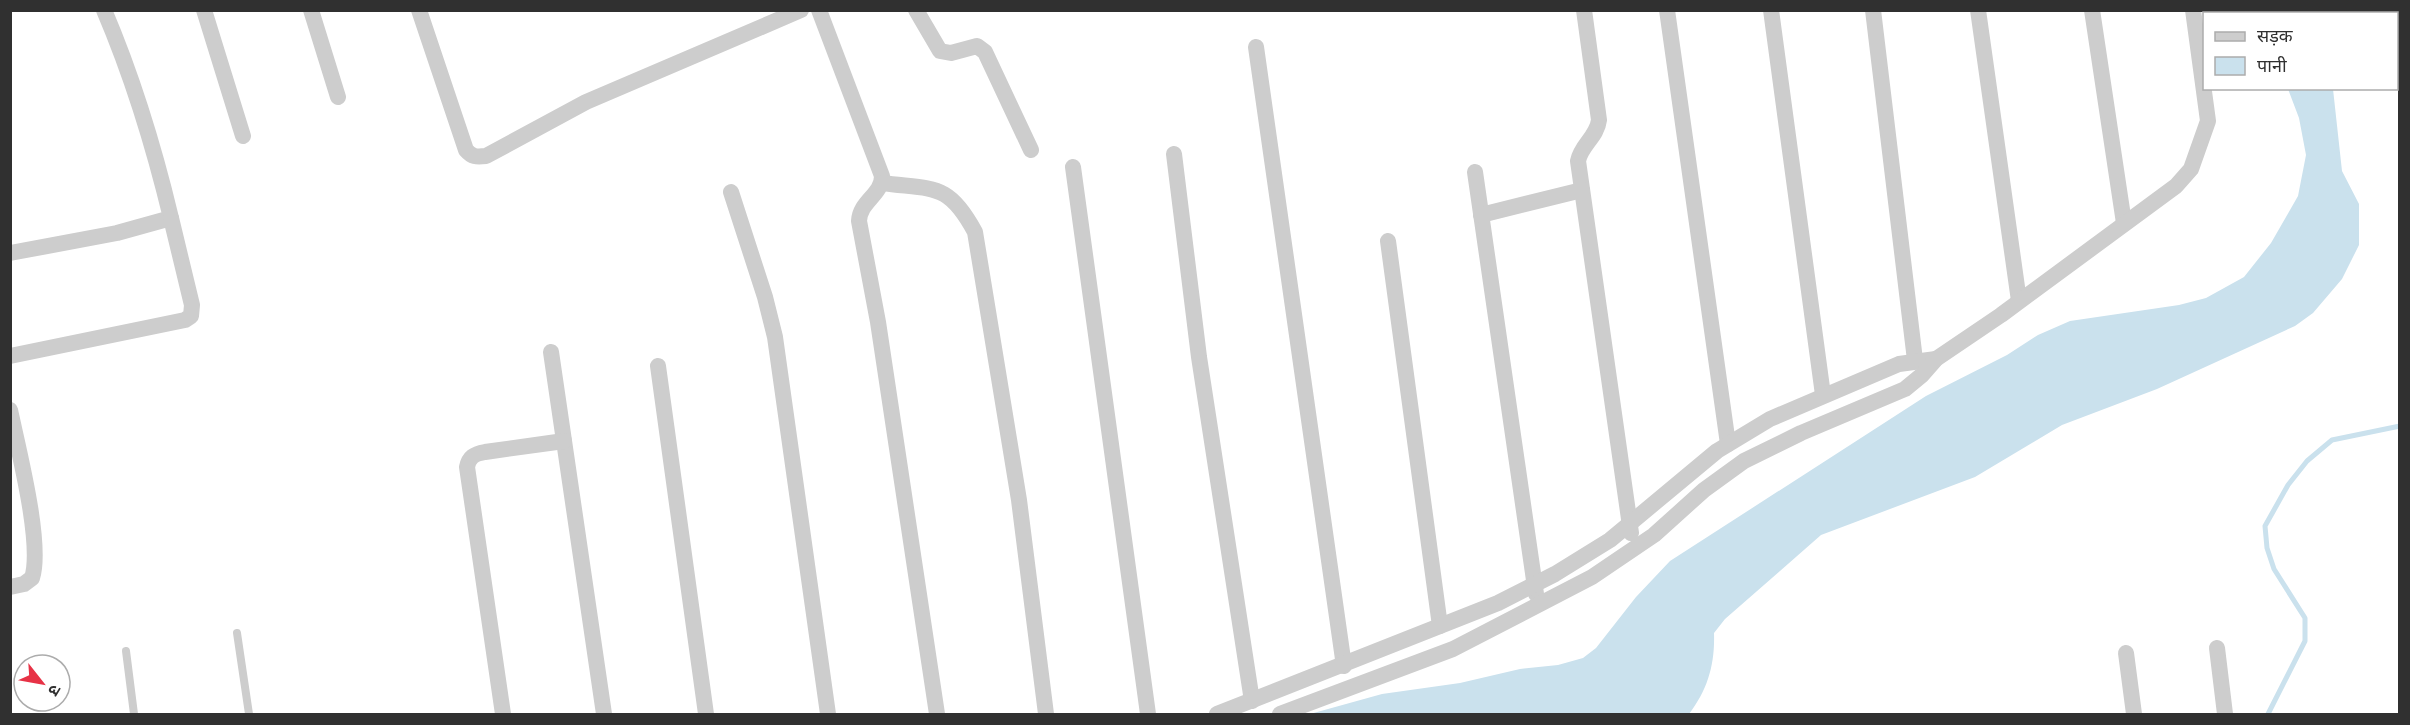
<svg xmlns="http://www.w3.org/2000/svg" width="2410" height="725" viewBox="0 0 2410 725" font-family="Quicksand,'Noto Sans Devanagari',sans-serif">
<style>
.water{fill:#cae1ed}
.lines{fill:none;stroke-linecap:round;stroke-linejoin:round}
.stream{stroke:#cae1ed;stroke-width:5}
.lane{stroke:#cdcdcd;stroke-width:8}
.street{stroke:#cdcdcd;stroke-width:16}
</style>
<rect width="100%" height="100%" fill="#fff"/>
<path class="water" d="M 2288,89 L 2333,89 L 2342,171 L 2359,204 L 2359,245 L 2342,279 L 2313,313 L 2295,326 L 2157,389 L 2062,425 L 1975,477 L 1821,535 L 1725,619 L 1714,633 C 1715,664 1708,689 1689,714 L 1310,714 L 1382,694 L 1460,683 L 1520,669 L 1558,665 L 1583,658 L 1596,648 L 1636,597 L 1670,561 L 1926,396 L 2007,355 L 2038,335 L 2070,321 L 2179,305 L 2206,298 L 2244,277 L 2271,243 L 2298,196 L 2306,155 L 2299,118 Z"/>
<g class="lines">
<polyline class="stream" points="2268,714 2305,641 2305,618 2274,569 2267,548 2265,526 2288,485 2307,461 2332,440 2400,426"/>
<g class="lane">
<polyline points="237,633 249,714"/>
<polyline points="126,651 134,714"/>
</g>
<g class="street">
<polyline points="204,10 243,136"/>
<polyline points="311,10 338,97"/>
<path d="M 419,10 L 466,150 C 472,157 476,157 486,156 L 586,102 L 801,10"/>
<path d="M 819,10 L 882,176 C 882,195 860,201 859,221 L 878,322 L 937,714"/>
<polyline points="916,10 940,51 951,53 977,46 985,52 1031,150"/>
<path d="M 1584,10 L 1599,120 C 1597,137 1581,145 1578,161 L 1631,533"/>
<polyline points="1667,10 1728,444"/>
<polyline points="1771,10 1823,395"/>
<polyline points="1873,10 1915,360"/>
<polyline points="1978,10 2019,301"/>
<polyline points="2092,10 2124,223"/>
<polyline points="1256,47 1344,666"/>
<polyline points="1174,154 1199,357 1252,701"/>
<polyline points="1073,167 1148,714"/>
<polyline points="1475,172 1536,594"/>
<path d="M 882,183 C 934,190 948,182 975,232 L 1019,500 L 1046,714"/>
<polyline points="731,192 765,297 775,337 828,714"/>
<polyline points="1481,215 1582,190"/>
<polyline points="1388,241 1440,626"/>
<path d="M 10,253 L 117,233 L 171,218 C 154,147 133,78 104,10"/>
<polyline points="551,352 604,714"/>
<polyline points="10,356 185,320 191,316 192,305 171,218"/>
<polyline points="658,366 706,714"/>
<path d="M 10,410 C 18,448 43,544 32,578 L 24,584 L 10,587"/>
<polyline points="2217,648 2225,714"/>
<polyline points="2126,653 2134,714"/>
<path d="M 503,714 L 467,467 C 469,457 474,454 485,452 L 564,441"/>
<polyline points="1217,714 1498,603 1555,574 1610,540 1717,451 1770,419 1899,364 1936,359"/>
<polyline points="1280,714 1453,649 1592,577 1654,535 1704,490 1744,461 1801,433 1905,389 1922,375 1936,359 2001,315 2176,186 2191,169 2208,121 2193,10"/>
</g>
</g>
<rect width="2410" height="725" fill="none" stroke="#303030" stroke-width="24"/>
<rect x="2203" y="12" width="195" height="78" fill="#ffffff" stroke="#acacac" stroke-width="1.5"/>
<rect x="2215" y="32" width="30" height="9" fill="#cdcdcd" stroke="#acacac" stroke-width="1.5"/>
<text x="2257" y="42" font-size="18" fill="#303030">सड़क</text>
<rect x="2215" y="57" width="30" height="18" fill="#cae1ed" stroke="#acacac" stroke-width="1.5"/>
<text x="2257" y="72" font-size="18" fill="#303030">पानी</text>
<g transform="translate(42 683) rotate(121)"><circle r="28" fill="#ffffff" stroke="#acacac" stroke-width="1.5"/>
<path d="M0-4.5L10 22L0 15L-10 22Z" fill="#e73246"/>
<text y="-9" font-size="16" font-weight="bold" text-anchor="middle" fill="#303030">उ</text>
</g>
</svg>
